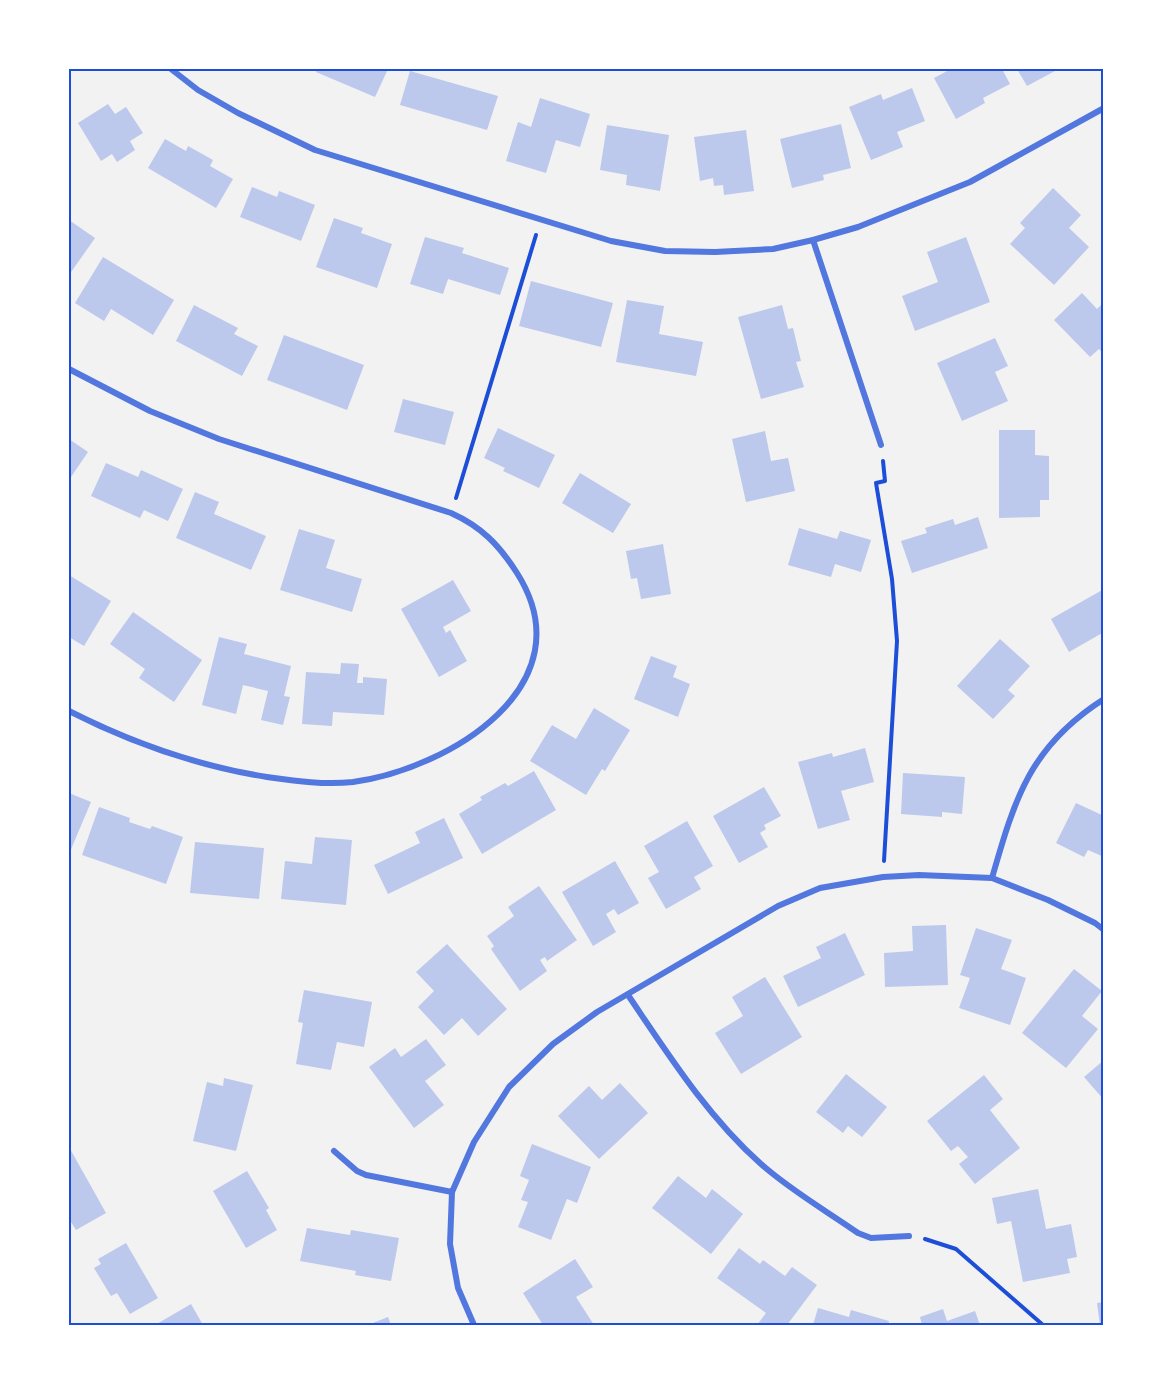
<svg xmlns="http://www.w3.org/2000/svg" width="1173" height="1394" viewBox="0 0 1173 1394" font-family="'Public Sans',sans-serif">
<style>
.building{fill:#bdc9ec}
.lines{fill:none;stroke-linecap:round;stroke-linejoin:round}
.path{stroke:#1d4ed8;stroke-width:4}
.minor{stroke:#5277de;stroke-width:6}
.neatline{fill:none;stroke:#1d4ed8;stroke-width:2}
</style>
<rect width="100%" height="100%" fill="#f2f2f2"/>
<g class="building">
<polygon points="317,69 388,69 375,97 316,72"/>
<polygon points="951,69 1002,69 1010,84 983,98 985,103 956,119 934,78"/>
<polygon points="1017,69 1054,69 1055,71 1027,86"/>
<polygon points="410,71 498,96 487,130 400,105"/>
<polygon points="912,88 925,121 897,132 903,147 871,160 849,107 881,94 883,100"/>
<polygon points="540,98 590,114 580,147 556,140 546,173 506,161 518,122 531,127"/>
<polygon points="108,104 115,114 126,107 143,133 130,141 135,150 117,162 112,154 101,161 78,123"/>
<polygon points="841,124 851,168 823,175 824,180 792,188 780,139"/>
<polygon points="607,125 669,135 660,191 626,185 627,175 600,170"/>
<polygon points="746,130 754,191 724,195 723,185 714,186 713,178 700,181 694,137"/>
<polygon points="165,139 186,151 188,146 213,160 210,166 233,179 216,208 148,168"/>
<polygon points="252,187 277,197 279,191 315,205 301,241 240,217"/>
<polygon points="1053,188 1081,215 1069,228 1089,247 1054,285 1010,244 1025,228 1020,223"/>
<polygon points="334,218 363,228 361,233 392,244 377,288 316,267"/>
<polygon points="69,220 95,238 69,275"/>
<polygon points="425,237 464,248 462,253 509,268 500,295 448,279 443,294 410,284"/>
<polygon points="966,237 990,302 915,331 902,296 938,282 927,252"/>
<polygon points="103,257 174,300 153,335 111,309 104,321 75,303"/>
<polygon points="531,281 613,303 601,347 519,326"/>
<polygon points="1082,293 1097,309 1101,305 1104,309 1104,354 1099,349 1090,357 1054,320"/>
<polygon points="627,300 664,306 659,334 703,342 696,376 616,362"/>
<polygon points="194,305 238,328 234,334 258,346 242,376 176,341"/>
<polygon points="782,305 788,329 793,328 801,361 796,362 804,387 761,399 738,317"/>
<polygon points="284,335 364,365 347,410 267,380"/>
<polygon points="995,338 1008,366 995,372 1008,401 962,421 937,363"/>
<polygon points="403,399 454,412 445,445 394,432"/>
<polygon points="498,428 555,455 539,488 503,471 505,468 484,458"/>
<polygon points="999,430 1035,430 1035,455 1049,456 1049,500 1040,500 1040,517 999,518"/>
<polygon points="765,431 771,461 788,458 795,491 746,502 732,439"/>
<polygon points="69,439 88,452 69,480"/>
<polygon points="106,463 138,477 141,470 183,489 168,521 144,510 140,518 91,496"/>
<polygon points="580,473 631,504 613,533 562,503"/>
<polygon points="195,492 219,502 214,514 266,536 251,570 176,538"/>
<polygon points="978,517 988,548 912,573 901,541 927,533 925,528 953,519 955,525"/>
<polygon points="799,528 837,539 840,531 871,540 861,572 835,564 831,577 788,565"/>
<polygon points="299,529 335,540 326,568 362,579 352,612 280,590"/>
<polygon points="663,544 671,594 641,599 637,578 631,579 626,551"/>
<polygon points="69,575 111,601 84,646 69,637"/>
<polygon points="453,580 471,611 443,627 446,633 450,630 467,661 439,677 401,609"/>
<polygon points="1104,589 1104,632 1069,652 1051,619"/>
<polygon points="133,612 202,660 174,702 139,678 145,669 110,644"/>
<polygon points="219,637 247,644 244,654 291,666 284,696 290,697 283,725 261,720 268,691 243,685 236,714 202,705"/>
<polygon points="1000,639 1030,666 1008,690 1015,696 993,719 957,686"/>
<polygon points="651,656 677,666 673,677 690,684 678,717 634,699"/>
<polygon points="341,663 359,664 357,683 363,683 363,677 387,679 384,715 333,712 332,726 302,724 306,672 340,674"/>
<polygon points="594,708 630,730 605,771 602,769 586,795 530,761 552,725 576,739"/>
<polygon points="865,748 874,782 841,791 850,820 818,829 798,762 832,753 833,757"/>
<polygon points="534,771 556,810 482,854 459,814 482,800 480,797 505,783 508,786"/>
<polygon points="903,773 965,777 962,814 942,812 942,817 901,814"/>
<polygon points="764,787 781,816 764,825 766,829 760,833 768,847 739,863 713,816"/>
<polygon points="69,793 91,802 69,854"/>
<polygon points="1076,803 1104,816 1104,857 1088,850 1084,857 1056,843"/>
<polygon points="99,807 130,818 129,822 150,829 152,826 183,837 166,884 82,855"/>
<polygon points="444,818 463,858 388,894 374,865 420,843 415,832"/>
<polygon points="687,821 713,866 694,877 701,889 666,909 648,878 659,872 644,846"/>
<polygon points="315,837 352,840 346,905 281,899 285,861 312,864"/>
<polygon points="195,842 264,848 259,899 190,893"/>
<polygon points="615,861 639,903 618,915 614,909 606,914 616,932 593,946 562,892"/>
<polygon points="539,886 577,940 547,961 545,957 540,960 547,971 520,991 491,949 494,946 487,936 514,916 508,907"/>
<polygon points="946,925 948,985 885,987 884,953 913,951 912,926"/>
<polygon points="976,928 1012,940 1001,969 1026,978 1010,1025 959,1008 970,978 960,975"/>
<polygon points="845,933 865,975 798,1007 783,976 821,958 816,947"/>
<polygon points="447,944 507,1009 478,1036 462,1018 444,1035 418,1007 434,991 416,972"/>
<polygon points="1074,969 1102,991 1082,1016 1098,1029 1066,1068 1022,1033"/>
<polygon points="765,977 802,1037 741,1074 715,1033 743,1016 732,997"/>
<polygon points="304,990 372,1002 364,1047 337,1042 331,1070 296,1064 303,1023 298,1022"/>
<polygon points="426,1039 446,1065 425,1081 444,1105 414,1128 369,1067 395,1048 401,1057"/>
<polygon points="1104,1060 1104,1100 1084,1077"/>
<polygon points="846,1074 887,1107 862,1137 848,1126 843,1133 816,1112"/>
<polygon points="984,1075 1003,1099 990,1110 1020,1148 975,1184 959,1164 968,1157 958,1146 951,1151 927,1121"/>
<polygon points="224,1078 253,1085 236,1151 193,1141 207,1082 223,1086"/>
<polygon points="620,1083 648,1113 599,1159 558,1116 589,1086 602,1100"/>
<polygon points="532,1144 591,1167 577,1203 567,1199 551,1240 518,1227 528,1202 521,1200 529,1180 520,1176"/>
<polygon points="69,1147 106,1213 76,1230 69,1219"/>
<polygon points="247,1171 269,1208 266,1210 277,1230 246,1248 213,1191"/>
<polygon points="678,1176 706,1198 712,1189 743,1214 711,1254 652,1208"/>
<polygon points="1038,1189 1046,1229 1071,1224 1077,1257 1067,1259 1070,1273 1023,1282 1011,1221 997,1224 992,1198"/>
<polygon points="307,1228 350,1235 351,1230 399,1238 391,1281 355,1275 356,1271 300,1261"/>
<polygon points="126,1243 158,1298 130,1314 117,1293 111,1296 94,1268 101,1264 98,1259"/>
<polygon points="739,1248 760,1264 763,1260 785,1276 792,1267 817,1285 787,1325 757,1325 766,1313 717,1278"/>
<polygon points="575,1259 593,1287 576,1297 594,1325 543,1325 523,1293"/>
<polygon points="1104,1302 1104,1325 1100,1325 1097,1303"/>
<polygon points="191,1304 203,1325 155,1325"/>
<polygon points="818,1308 849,1317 851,1310 889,1321 888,1325 813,1325"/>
<polygon points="943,1309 947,1321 975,1311 980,1325 922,1325 920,1317"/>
<polygon points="388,1317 391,1325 368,1325"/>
</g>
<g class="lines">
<g class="path">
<polyline points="883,461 885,481 876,483 892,579 897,641 884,861"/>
<polyline points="456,498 536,235"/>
<polyline points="925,1239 956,1249 1043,1325"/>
</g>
<g class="minor">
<polyline points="171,69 198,90 238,113 315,150 611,241 665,251 715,252 773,249 813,240 858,227 970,182 1104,108"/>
<polyline points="813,240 881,445"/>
<path d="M 69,369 L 150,411 L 219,439 L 451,513 C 482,527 499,545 517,573 C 588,685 449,769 353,782 C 324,785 296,781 267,777 C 197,766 132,743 69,711"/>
<path d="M 992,878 C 1015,798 1030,746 1104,699"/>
<path d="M 628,995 C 668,1054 707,1116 761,1164 C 790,1190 825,1210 858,1233 L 871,1238 L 909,1236"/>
<polyline points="334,1151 357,1171 366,1175 452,1192 474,1142 509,1087 553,1044 597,1012 778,906 820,888 883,877 919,875 992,878 1048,900 1095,923 1104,930"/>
<polyline points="452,1192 450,1244 458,1288 474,1325"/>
</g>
</g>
<rect width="1173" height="1394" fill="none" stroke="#ffffff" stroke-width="141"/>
<rect x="70" y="70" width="1032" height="1254" class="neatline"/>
</svg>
